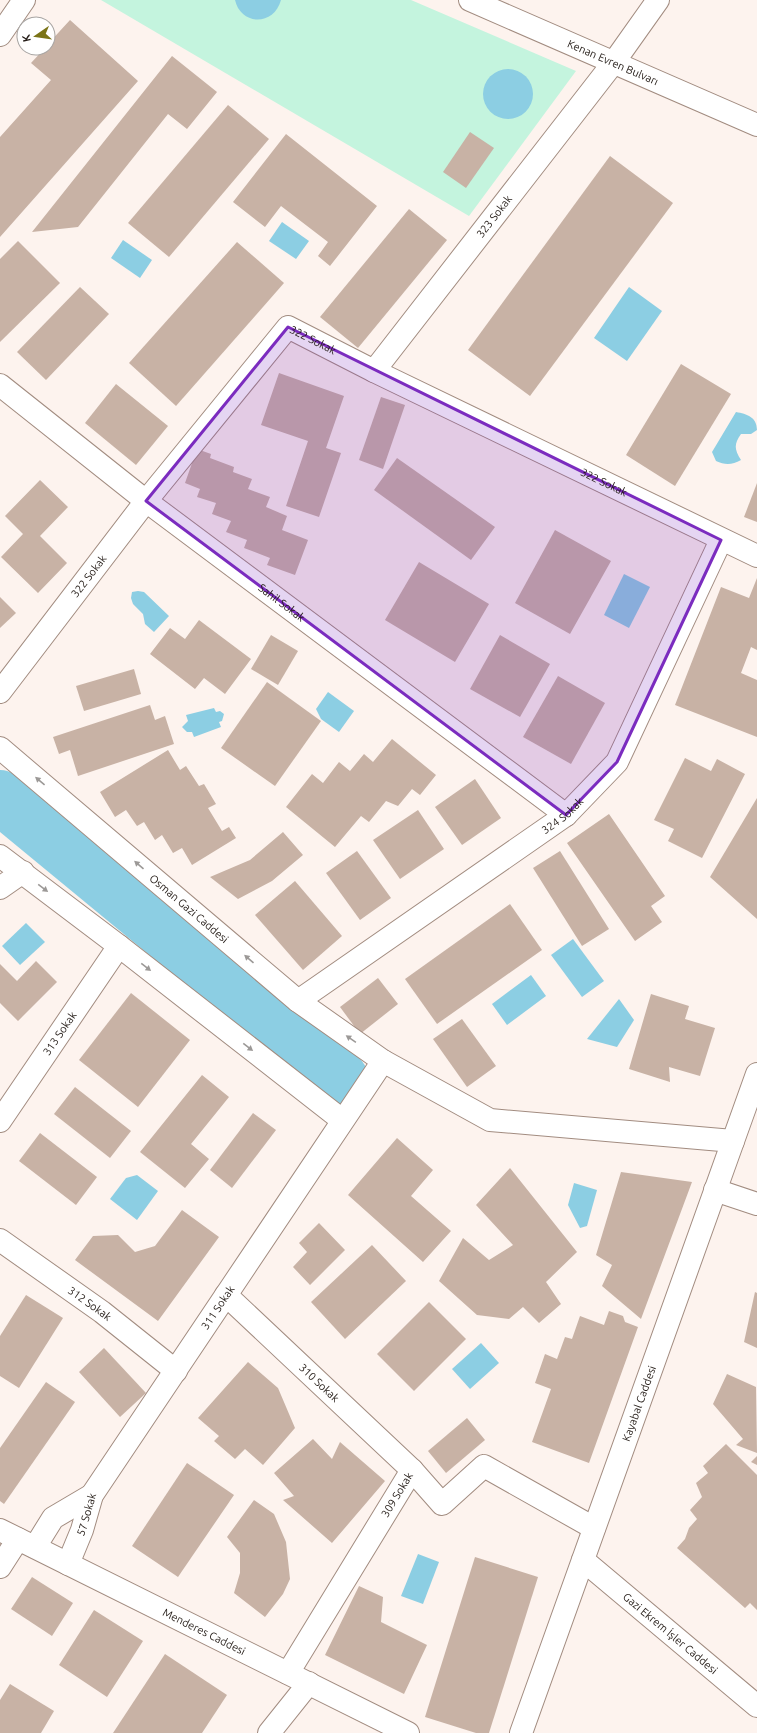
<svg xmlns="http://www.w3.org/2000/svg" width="757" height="1733" viewBox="0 0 757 1733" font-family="Ubuntu,sans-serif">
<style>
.green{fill:#c4f4de}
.water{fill:#8ccee3}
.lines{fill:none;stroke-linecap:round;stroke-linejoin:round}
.river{stroke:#8ccee3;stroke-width:54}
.building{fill:#c8b2a5}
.minor-casing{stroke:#a28c80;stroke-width:24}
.minor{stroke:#fff;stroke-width:22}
.oneway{fill:#9c9997}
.marked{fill:#7b2cbf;fill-opacity:0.2;stroke:#7b2cbf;stroke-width:3;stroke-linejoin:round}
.labels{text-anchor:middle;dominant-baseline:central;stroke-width:4;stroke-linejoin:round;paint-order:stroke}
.street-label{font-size:11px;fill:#241c17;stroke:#fff}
</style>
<rect width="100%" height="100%" fill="#fdf3ee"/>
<polygon class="green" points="101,0 411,0 576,71 469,216"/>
<g class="water">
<path d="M 235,0 L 281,0 C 274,26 241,26 235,0 Z"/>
<circle cx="508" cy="94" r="25"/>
<polygon points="282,222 309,241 296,259 269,241"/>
<polygon points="123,240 152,260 140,278 111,258"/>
<polygon points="629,287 662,311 627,361 594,338"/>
<path d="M 736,412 C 747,414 757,417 757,430 L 751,434 L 741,434 C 734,444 734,449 741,460 C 732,465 725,465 716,461 L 712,452 Z"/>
<polygon points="624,574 650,587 629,628 604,615"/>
<polygon points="138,591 144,592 169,616 154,632 145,624 143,614 133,604 131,598 132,592"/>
<polygon points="328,692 354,711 339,732 321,719 316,709"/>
<polygon points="214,708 216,712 220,711 224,714 222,721 219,722 221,727 194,737 192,732 187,732 182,727 188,721 186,715"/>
<polygon points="26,923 45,942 20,965 2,946"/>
<polygon points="573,939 604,981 582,997 551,955"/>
<polygon points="531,975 546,996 507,1025 492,1004"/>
<polygon points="619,999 634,1020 617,1047 587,1039"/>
<polygon points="137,1175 158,1191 137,1220 110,1199 126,1178"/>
<polygon points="574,1183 597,1190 587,1226 580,1228 568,1205"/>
<polygon points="481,1343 499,1363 470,1389 452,1369"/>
<polygon points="418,1554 439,1562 423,1604 401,1596"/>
</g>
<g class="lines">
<polyline class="river" points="0,797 341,1078"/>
</g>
<g class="building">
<polygon points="70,20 138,81 0,237 0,137 51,80 31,63 45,48 48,48 48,44"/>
<polygon points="172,56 217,92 187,129 168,114 78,227 32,232"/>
<polygon points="228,105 269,139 169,257 128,223"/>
<polygon points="470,132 494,148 466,188 443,172"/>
<polygon points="286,134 377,206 330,266 318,256 328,242 281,206 265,227 233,202"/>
<polygon points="610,156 673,203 530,396 468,350"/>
<polygon points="409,209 447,240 358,348 320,317"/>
<polygon points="18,241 60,283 0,342 0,259"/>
<polygon points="237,242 284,283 176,406 129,363"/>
<polygon points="80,287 109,314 46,380 17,352"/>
<polygon points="681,364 731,394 675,486 626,455"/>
<polygon points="279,373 344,396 326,448 341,453 319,517 286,506 308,441 261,425"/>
<polygon points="116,384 168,426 136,465 85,423"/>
<polygon points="381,397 405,405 383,469 359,460"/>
<polygon points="197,449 211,454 210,458 234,467 233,472 252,479 248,489 270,497 266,507 287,516 282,530 308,540 295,575 267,565 270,558 244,548 247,540 226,532 231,521 212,514 216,503 197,497 200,489 185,483"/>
<polygon points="397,458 495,527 471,560 374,490"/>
<polygon points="40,480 68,507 40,536 67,563 38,593 1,557 23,534 5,516"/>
<polygon points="757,483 757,522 744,517"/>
<polygon points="555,530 611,561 570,634 515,603"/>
<polygon points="419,562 489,604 455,662 385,620"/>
<polygon points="757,578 757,650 751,647 741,673 757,680 757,737 675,705 721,587 749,598"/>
<polygon points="0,597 16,613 0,628"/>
<polygon points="199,620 251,659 225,694 204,678 195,689 150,654 170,628 185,639"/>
<polygon points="271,635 298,651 278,685 251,669"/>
<polygon points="500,635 550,664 520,717 470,689"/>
<polygon points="134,669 141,694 84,711 76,686"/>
<polygon points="558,676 605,703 571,764 523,737"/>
<polygon points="267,682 321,721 275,786 221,748"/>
<polygon points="150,705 155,720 165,716 174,744 78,776 70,750 59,754 53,737"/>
<polygon points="392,739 436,775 420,795 412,789 398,806 386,801 369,822 361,816 335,847 286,807 312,774 323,783 339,762 350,771 364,754 373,762"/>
<polygon points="168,750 180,770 186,766 199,786 204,784 216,804 208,808 222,831 229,827 236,838 192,865 182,848 173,853 162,835 155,840 144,822 137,826 126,810 115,817 100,792"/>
<polygon points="685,758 711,771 717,759 745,774 702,858 668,841 674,829 654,820"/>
<polygon points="475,779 501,818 462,845 435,807"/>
<polygon points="757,798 757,919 710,877"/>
<polygon points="418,810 444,849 400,879 373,840"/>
<polygon points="609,814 665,896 651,906 662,922 635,941 567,843"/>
<polygon points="283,832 303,855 272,881 238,899 210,877 250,860"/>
<polygon points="357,851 391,898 360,920 326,873"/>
<polygon points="560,851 609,929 582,946 533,868"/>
<polygon points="295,881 342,936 303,970 255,915"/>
<polygon points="510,904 542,950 437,1024 405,979"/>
<polygon points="36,961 57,982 18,1021 0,1003 0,964 17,981"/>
<polygon points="378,978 398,1004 360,1034 340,1007"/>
<polygon points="131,993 190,1040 138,1107 79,1060"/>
<polygon points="651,994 689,1006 685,1019 715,1028 700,1076 669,1067 670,1082 629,1069"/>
<polygon points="462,1019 496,1066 467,1087 433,1039"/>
<polygon points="202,1075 229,1097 191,1144 209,1159 185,1188 140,1152"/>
<polygon points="75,1087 131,1131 110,1158 54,1114"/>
<polygon points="253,1113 276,1130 232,1188 210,1170"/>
<polygon points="40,1133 97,1177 76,1205 19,1161"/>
<polygon points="397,1138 433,1170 411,1196 451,1231 423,1262 348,1195"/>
<polygon points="510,1168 577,1252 546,1282 561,1304 539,1323 523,1307 509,1319 477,1315 439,1281 463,1238 489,1260 513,1245 476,1205"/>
<polygon points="621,1172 692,1182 641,1319 602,1286 612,1265 596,1255"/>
<polygon points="182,1210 219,1237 158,1321 75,1260 93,1236 118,1235 135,1252 155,1246"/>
<polygon points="319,1223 345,1250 310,1285 293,1267 307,1252 299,1243"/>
<polygon points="372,1245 406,1281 345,1339 311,1302"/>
<polygon points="755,1292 757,1293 757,1348 744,1342"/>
<polygon points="26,1295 63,1318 19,1388 0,1376 0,1336"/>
<polygon points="429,1302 466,1339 414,1391 377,1354"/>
<polygon points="609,1311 623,1316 625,1322 638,1327 589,1463 532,1442 551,1389 535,1383 545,1354 557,1359 565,1337 572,1339 580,1316 604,1325"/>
<polygon points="104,1348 146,1393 120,1417 79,1372"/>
<polygon points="248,1362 278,1388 295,1428 263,1465 245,1449 235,1459 214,1441 219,1436 198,1418"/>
<polygon points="727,1374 756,1387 757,1453 736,1445 743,1439 713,1404"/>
<polygon points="46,1382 75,1402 4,1504 0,1501 0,1448"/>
<polygon points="467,1418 485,1440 446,1473 428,1451"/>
<polygon points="313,1439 332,1459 340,1442 385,1481 332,1543 283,1500 294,1496 274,1473"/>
<polygon points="726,1444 757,1475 757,1610 750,1603 745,1608 677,1548 685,1539 689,1528 697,1519 690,1510 702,1497 696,1483 708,1473 703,1466"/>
<polygon points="757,1456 757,1465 751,1462"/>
<polygon points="187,1463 234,1495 178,1577 132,1546"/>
<polygon points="254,1500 274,1514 286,1542 290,1579 283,1594 265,1617 234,1593 240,1573 240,1553 227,1537"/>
<polygon points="475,1557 538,1577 489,1733 476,1733 425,1717"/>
<polygon points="32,1577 73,1603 52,1636 11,1609"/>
<polygon points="359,1586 383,1597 381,1622 427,1645 404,1694 325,1655"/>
<polygon points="94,1610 143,1641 107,1697 59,1665"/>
<polygon points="165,1654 227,1695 202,1733 113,1733"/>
<polygon points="10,1684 54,1711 41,1733 0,1733 0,1700"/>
</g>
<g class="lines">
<g class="minor-casing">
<g id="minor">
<path id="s1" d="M 470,0 L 757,125"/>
<polyline points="0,35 24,0"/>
<path id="s2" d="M 374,371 L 614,62 L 658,0"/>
<path id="s3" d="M 0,385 L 146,501 L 566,815"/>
<path id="s4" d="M 0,692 L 146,501 L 288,327 L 374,371 L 757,556"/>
<path id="s5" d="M 0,748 L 298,1001 L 383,1061 L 490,1120 L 733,1141"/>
<polyline points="0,856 119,946 342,1120"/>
<polyline points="0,888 23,872"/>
<path id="s6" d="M 298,1001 L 566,815 L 617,762 L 721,540"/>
<path id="s7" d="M 0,1121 L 119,946"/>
<polyline points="715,1190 757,1204"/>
<path id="s8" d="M 0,1240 L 102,1312 L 176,1371"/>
<path id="s9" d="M 226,1295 L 412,1470"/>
<path id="s10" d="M 0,1530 L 408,1733"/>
<polyline points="35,1547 53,1518 92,1495"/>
<path id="s11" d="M 583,1560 L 757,1706"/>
<path id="s12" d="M 68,1564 L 82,1530 L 92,1495 L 383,1061"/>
<polyline points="0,1567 18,1539"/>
<path id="s13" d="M 288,1673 L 412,1470 L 442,1504 L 484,1466 L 594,1528"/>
<polyline points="269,1733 309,1683"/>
<path id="s14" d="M 521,1733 L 757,1074"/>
</g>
</g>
<use href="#minor" class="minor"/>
</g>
<defs><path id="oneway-solid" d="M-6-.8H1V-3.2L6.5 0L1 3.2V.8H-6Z"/></defs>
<g class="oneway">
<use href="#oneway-solid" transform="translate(40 781) rotate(-140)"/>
<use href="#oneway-solid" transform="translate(139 865) rotate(-139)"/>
<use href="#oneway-solid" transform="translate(43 888) rotate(37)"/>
<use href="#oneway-solid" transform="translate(249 959) rotate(-139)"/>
<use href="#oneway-solid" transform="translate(146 967) rotate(38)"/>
<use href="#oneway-solid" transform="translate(351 1039) rotate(-145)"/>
<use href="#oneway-solid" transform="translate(248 1047) rotate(38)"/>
</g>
<path class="marked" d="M 288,327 L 721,540 L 617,762 L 566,815 L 146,501 Z"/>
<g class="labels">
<g class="street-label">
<text stroke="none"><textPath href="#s1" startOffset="156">Kenan Evren Bulvarı</textPath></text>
<text stroke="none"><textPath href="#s2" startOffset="196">323 Sokak</textPath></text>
<text stroke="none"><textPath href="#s4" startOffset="493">322 Sokak</textPath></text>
<text stroke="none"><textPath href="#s4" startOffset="817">322 Sokak</textPath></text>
<text stroke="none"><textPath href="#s4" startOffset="146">322 Sokak</textPath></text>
<text stroke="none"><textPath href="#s3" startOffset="356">Sahil Sokak</textPath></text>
<text stroke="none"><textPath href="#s6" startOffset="323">324 Sokak</textPath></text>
<text stroke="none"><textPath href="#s5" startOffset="248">Osman Gazi Caddesi</textPath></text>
<text stroke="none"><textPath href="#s7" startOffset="106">313 Sokak</textPath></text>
<text stroke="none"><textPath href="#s8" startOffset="110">312 Sokak</textPath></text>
<text stroke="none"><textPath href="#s12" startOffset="299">311 Sokak</textPath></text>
<text stroke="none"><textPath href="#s9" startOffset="128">310 Sokak</textPath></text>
<text stroke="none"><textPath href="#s14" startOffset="350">Kayabal Caddesi</textPath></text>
<text stroke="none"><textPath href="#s13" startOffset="209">309 Sokak</textPath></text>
<text stroke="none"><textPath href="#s12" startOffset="53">57 Sokak</textPath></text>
<text stroke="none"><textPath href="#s10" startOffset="228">Menderes Caddesi</textPath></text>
<text stroke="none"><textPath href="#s11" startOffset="114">Gazi Ekrem İşler Caddesi</textPath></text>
</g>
</g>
<g transform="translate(36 36) rotate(257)"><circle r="19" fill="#ffffff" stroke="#a7a4a2"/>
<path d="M0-3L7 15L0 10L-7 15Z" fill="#7b7417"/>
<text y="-6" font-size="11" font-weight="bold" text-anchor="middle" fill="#241c17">K</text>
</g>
</svg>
